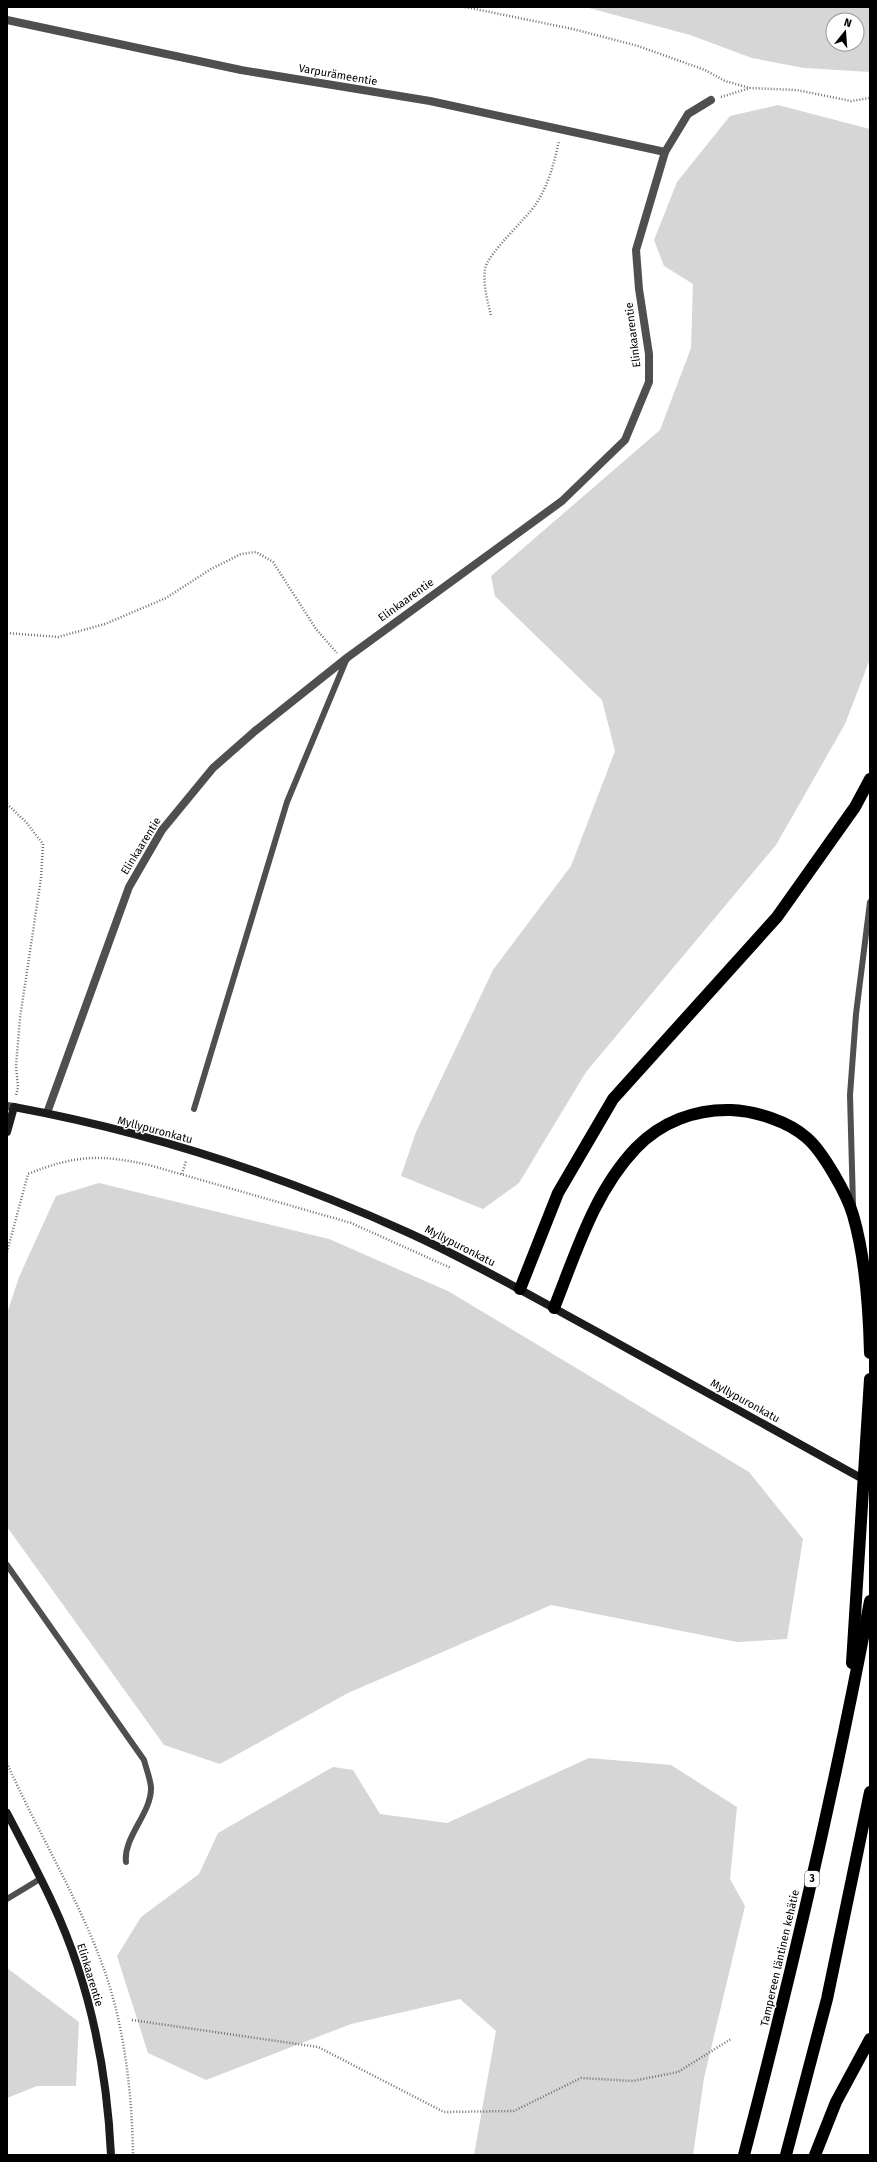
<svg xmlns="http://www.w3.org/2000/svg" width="877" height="2162" viewBox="0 0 877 2162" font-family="'Fira Sans',sans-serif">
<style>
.green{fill:#d6d6d6;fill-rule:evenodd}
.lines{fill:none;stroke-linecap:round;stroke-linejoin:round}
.path{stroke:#717171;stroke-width:2.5;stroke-dasharray:1 2;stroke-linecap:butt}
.lane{stroke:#4f4f4f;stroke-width:6}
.street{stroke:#4f4f4f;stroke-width:8}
.secondary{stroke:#1c1c1c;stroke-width:8}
.highway{stroke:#000;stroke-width:12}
.labels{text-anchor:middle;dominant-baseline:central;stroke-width:3;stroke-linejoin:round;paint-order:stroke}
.shield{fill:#fff;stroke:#4c4c4c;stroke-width:1}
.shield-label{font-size:10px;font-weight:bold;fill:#000}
.street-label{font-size:11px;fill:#000;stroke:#fff}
</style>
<rect width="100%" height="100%" fill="#fff"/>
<g class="green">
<path d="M 585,7 L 870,7 L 870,72 L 804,68 L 752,58 L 690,35 ZM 833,20 L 857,20 L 857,44 L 833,44 Z"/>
<polygon points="778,105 870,129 870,659 845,724 776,845 586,1072 519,1183 483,1209 401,1176 416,1132 493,970 571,866 615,751 602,700 495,596 491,576 660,430 691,348 693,284 664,266 654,240 677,182 730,116"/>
<polygon points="99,1183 329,1239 448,1291 749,1472 803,1539 787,1639 737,1642 551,1605 348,1693 220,1764 164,1745 7,1527 7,1313 19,1277 56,1196"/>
<polygon points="589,1758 671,1765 737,1807 730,1879 745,1906 704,2078 693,2155 474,2155 496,2031 460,1999 351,2024 206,2080 148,2053 117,1956 141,1917 199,1874 218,1833 333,1767 353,1770 380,1814 447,1823"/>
<polygon points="7,1968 79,2022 76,2086 37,2086 7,2098"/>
</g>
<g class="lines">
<g class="path">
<polyline points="465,7 573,29 638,46 705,70 725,81 750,88"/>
<polyline points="721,97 750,88 797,90 851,101 870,98"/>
<path d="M 491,315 C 487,300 483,284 485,269 C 488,253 526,219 536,204 C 549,184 554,163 559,141"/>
<polyline points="7,633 58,637 105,624 166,598 211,569 241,554 256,552 273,562 316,629 337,653"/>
<polyline points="7,804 26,822 43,844 41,878 20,1018 16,1066 18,1088 16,1095"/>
<polyline points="182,1174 186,1161"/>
<path d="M 7,1252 L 28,1174 C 75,1155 100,1154 149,1165 L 351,1223 L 451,1268"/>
<path d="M 7,1763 C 36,1829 75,1892 101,1961 C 124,2021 132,2091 133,2155"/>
<polyline points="132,2020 318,2047 444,2112 514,2111 581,2078 633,2081 678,2072 731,2039"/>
</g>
<g class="lane">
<polyline points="194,1109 287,802 347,658"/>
<polyline points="853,1205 850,1095 856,1014 870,902"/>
<path d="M 7,1565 L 144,1760 C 146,1768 150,1778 151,1787 C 152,1813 123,1837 126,1862"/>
<polyline points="7,1899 40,1879"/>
</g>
<g class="street">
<polyline points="7,20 241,70 430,101 665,152"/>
<polyline points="7,1106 14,1107"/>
<polyline points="47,1113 129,887 162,830 213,768 255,731 348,657 562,501 625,440 649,382 649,354 639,289 636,250 665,152 688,114 711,100"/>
</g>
<g class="secondary">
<path d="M 7,1132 L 14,1107 C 149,1132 284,1176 409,1233 C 475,1263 538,1300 601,1334 C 691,1384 781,1433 870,1483"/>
<path d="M 7,1813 C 22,1842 38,1872 52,1902 C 89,1981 107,2069 111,2155"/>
</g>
<g class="highway">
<polyline points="520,1289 558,1193 613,1099 777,917 855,807 870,779"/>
<path d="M 554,1308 C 576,1253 594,1192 636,1148 C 661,1122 695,1109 731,1110 C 755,1111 788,1121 807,1138 C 823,1152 847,1194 853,1215 C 865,1256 869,1310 870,1353"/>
<polyline points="852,1663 870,1379"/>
<path d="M 744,2155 C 792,1972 835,1787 870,1601"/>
<polyline points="786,2155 827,1999 870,1792"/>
<polyline points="815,2155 836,2102 870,2039"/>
</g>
</g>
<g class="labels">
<rect class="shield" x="805" y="1871" width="14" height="16" rx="3"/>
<g class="shield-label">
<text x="812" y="1879">3</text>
</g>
<g class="street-label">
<text transform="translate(338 75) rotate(10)">Varpurämeentie</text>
<text transform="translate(633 335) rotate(-97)">Elinkaarentie</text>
<text transform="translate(406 600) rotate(-36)">Elinkaarentie</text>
<text transform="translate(141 846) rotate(-58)">Elinkaarentie</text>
<text transform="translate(155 1130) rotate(15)">Myllypuronkatu</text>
<text transform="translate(460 1246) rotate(27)">Myllypuronkatu</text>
<text transform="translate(745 1401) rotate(29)">Myllypuronkatu</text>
<text transform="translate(780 1958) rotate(-77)">Tampereen läntinen kehätie</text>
<text transform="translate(90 1975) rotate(73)">Elinkaarentie</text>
</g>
</g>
<rect width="877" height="2162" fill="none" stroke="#000000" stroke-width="16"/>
<g transform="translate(845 32) rotate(17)"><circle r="19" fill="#ffffff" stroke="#999999"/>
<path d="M0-3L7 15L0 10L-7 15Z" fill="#000000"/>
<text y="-6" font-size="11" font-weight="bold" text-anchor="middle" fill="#000000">N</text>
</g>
</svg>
